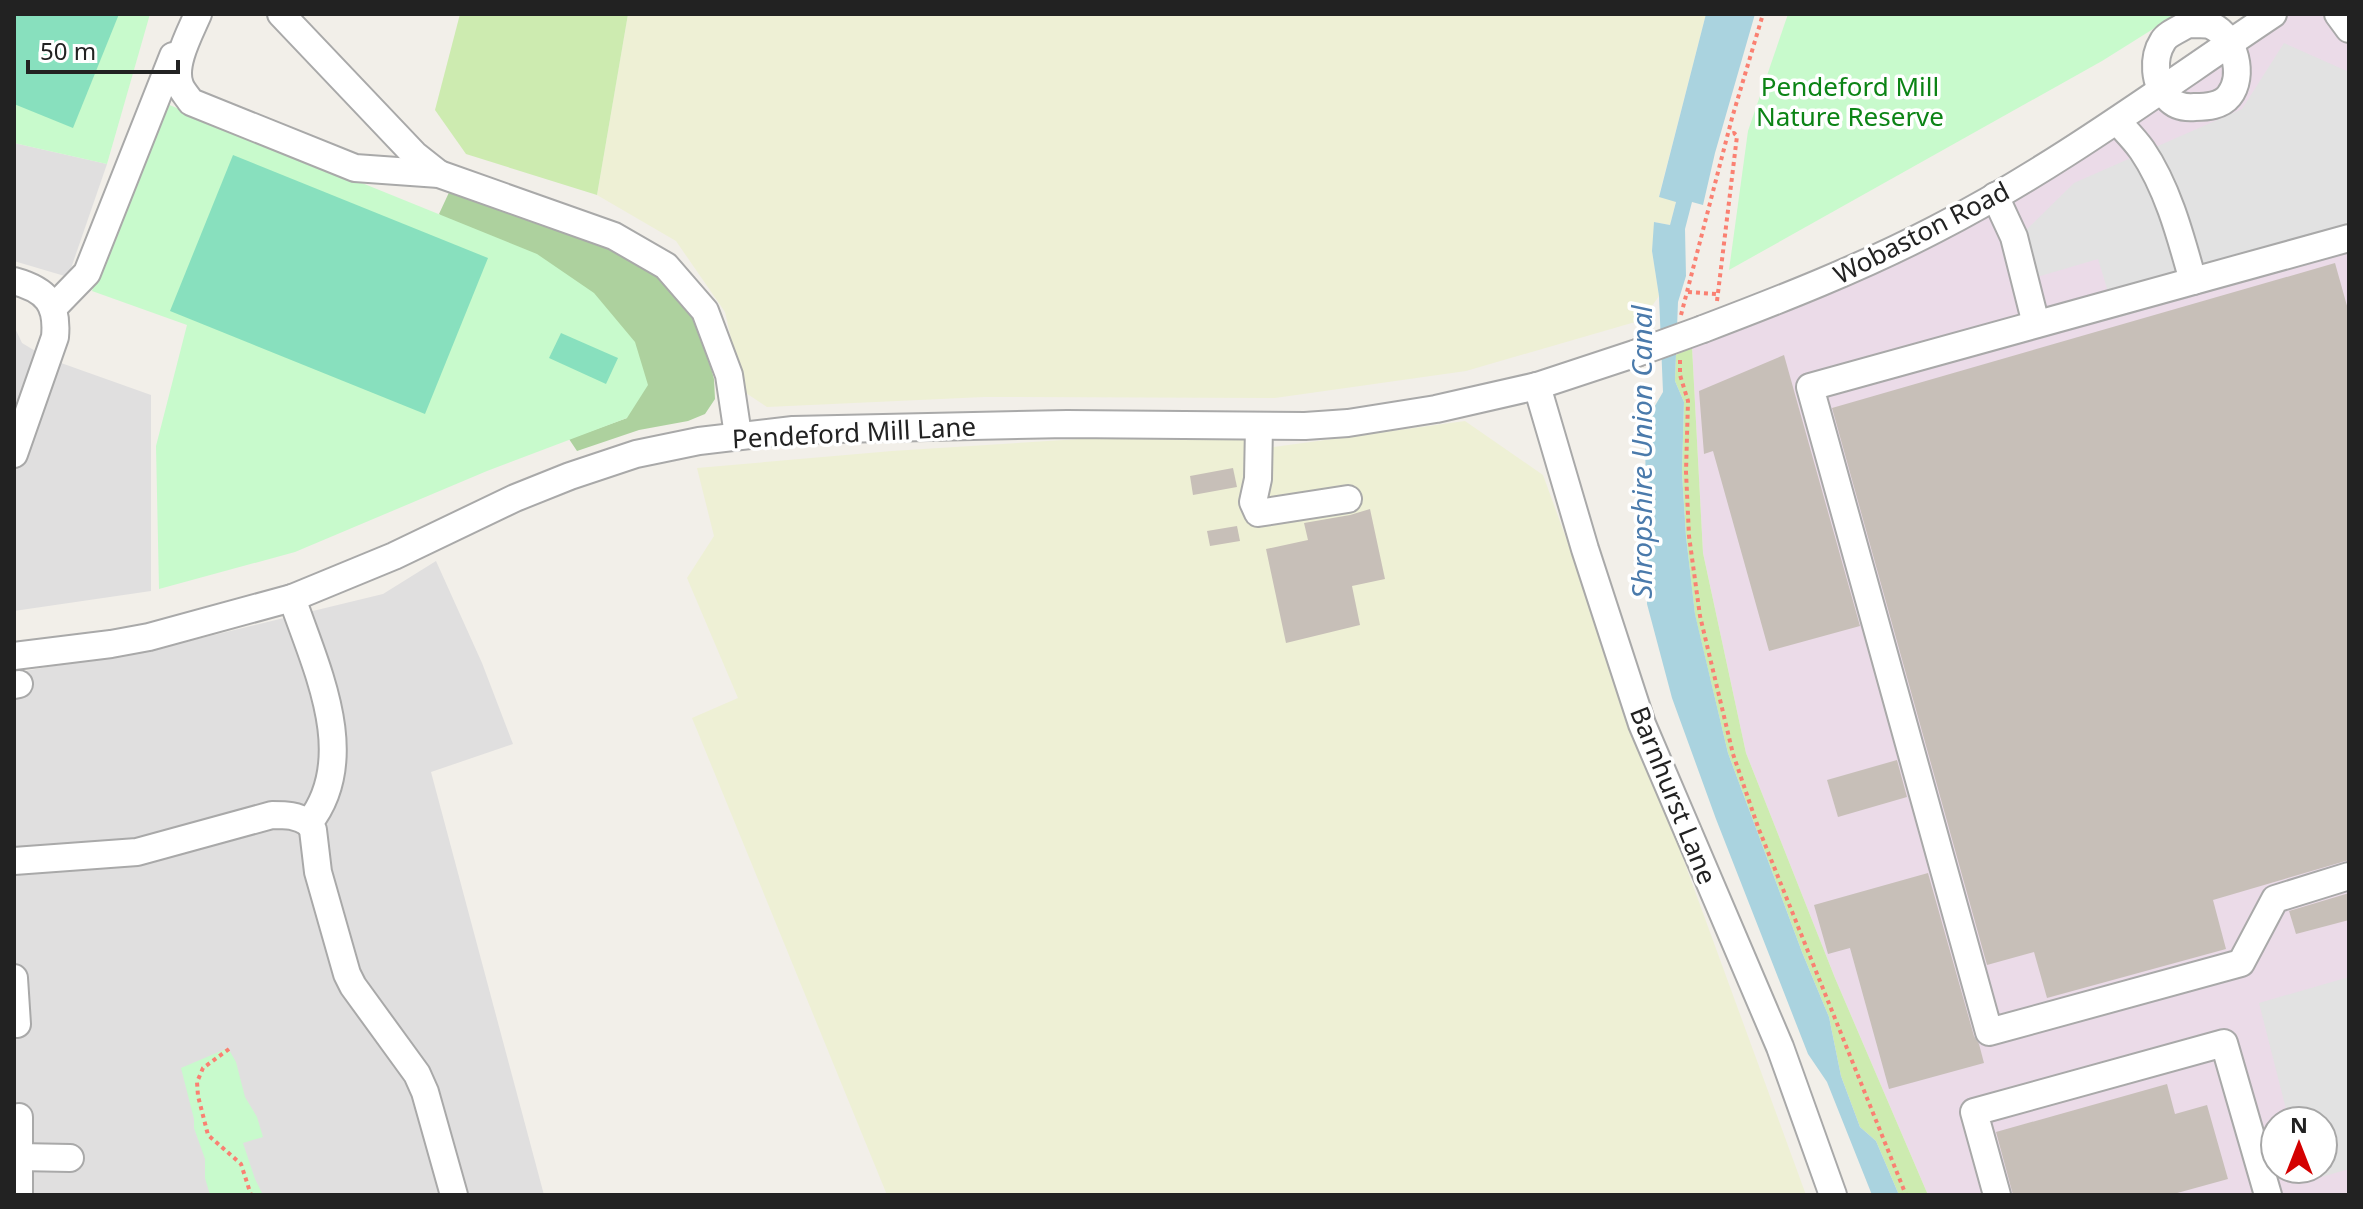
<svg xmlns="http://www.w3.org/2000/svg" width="2363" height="1209" viewBox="0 0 2363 1209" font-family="'Noto Sans',sans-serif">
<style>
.residential{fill:#e0dfdf}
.industrial{fill:#ebdbe8;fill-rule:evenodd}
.farmland{fill:#eef0d5}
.grass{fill:#cdebb0}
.forest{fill:#add19e}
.park{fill:#c8facc}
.pitch{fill:#88e0be}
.parking{fill:#e2e2e2}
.water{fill:#aad3df}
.building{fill:#c7bfb8}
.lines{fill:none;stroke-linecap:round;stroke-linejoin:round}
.minor-casing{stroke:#a9a9a9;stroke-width:30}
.path{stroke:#fa8072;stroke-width:4;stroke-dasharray:4 4;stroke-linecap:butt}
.minor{stroke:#fff;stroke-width:26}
.minor-bridge-casing{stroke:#a9a9a9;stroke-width:30;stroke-linecap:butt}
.minor-bridge{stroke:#fff;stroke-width:26}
.labels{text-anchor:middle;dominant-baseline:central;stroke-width:7;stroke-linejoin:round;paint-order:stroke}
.park-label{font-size:26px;fill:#0c8416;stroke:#fff}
.street-label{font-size:26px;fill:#222;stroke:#fff}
.water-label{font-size:28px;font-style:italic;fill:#4a7aab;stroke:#fff}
</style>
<rect width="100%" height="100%" fill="#f2efe9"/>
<g class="residential">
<polygon points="14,143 107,164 68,277 14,261"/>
<polygon points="14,326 22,343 47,358 151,395 151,591 14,611"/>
<polygon points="436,561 482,663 513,744 431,772 544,1195 14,1195 14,673 185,642 383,594"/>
</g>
<path class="industrial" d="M 2288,14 L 2349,14 L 2349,1195 L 1928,1195 L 1835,978 L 1746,753 L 1703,553 L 1692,347 L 1895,265 L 2095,149 ZM 2275,1121 L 2323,1121 L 2323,1169 L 2275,1169 Z"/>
<g class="farmland">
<polygon points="628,14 1706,14 1659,196 1676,201 1670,225 1655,222 1652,251 1659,296 1642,320 1466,371 1275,398 984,397 767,407 743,391 725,312 676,241 597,195"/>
<polygon points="1465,421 1543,475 1806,1195 887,1195 692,718 738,698 687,578 714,536 697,468 892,451 1111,437 1240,438 1258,449"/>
</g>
<g class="grass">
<polygon points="460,14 628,14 597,195 466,154 435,110"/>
<polygon points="1692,347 1703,553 1746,753 1835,978 1928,1195 1899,1195 1876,1141 1860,1127 1841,1076 1829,1017 1802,952 1728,753 1695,615 1686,536 1682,473 1684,402 1675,381 1676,355"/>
</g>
<polygon class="forest" points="452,186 634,258 669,280 698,320 714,379 715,399 705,414 688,421 639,430 577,451 569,439 627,418 439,214"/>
<g class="park">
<polygon points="14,14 150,14 107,164 14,143"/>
<polygon points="1788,14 2177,14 2102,61 1729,270 1748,131"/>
<polygon points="162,102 537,254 594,293 635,342 648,385 627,418 487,471 295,552 159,589 156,446 187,325 92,291"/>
<polygon points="228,1048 236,1062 245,1097 257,1117 263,1137 243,1143 255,1179 263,1195 210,1195 205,1178 205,1159 194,1128 194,1119 181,1068"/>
</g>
<g class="pitch">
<polygon points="14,14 119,14 73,128 14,104"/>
<polygon points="233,155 488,258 425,414 170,311"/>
<polygon points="561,333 618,358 606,384 549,358"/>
</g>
<g class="parking">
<polygon points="2284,43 2349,72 2349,251 2116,318 2098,259 2037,277 2024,232 2074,183 2242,109"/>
<polygon points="2349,977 2349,1169 2304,1182 2301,1169 2323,1169 2323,1121 2289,1121 2259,1003"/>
</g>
<polygon class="water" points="1706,14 1755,14 1715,153 1703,205 1692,202 1685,229 1686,276 1678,302 1675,381 1684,402 1682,473 1686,536 1695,614 1728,753 1802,952 1829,1017 1841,1076 1860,1127 1876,1141 1899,1195 1872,1195 1827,1082 1808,1054 1716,819 1672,698 1647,604 1645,423 1663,392 1659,296 1652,251 1654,222 1670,225 1676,202 1659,197"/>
<g class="building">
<polygon points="2335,263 2349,313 2349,860 2213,900 2226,949 2047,998 2034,952 1987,965 1832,408"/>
<polygon points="1784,355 1860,626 1769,651 1713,451 1704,454 1699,391"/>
<polygon points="1233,468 1237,487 1193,495 1190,476"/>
<polygon points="1370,509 1385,579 1352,586 1360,625 1286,643 1266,549 1308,540 1304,523 1350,515"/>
<polygon points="1237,526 1240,541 1210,546 1207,531"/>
<polygon points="1897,760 1907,797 1838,817 1827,780"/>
<polygon points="1928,873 1974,1036 1979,1044 1984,1063 1889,1089 1850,948 1828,954 1814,905"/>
<polygon points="2349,893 2349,920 2296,934 2289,911"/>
<polygon points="2167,1084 2175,1114 2207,1105 2228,1179 2170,1195 2013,1195 1996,1132"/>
</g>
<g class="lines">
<g class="minor-casing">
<g id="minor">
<path d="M 198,14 C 190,33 172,65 180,85 C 182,91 188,97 191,102 L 355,168 L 439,174 L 614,236 L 666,266 L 705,311 L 729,375 L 738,435"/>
<polyline points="281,14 415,155 439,174"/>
<polyline points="2338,14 2349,29"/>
<path d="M 2188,24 C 2195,25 2206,23 2212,26 C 2235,37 2245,76 2229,96 C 2221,106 2207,107 2195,107 C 2184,108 2175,106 2168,98 C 2154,84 2152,58 2163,41 C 2167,34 2180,29 2188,24 Z"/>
<path d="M 2117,121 C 2126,131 2135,140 2142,150 C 2168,188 2181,238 2193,281"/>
<polyline points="1995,196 2014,237 2036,324"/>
<polyline points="2349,238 1810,387 1989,1032 2241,963 2275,899 2349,876"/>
<path d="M 14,281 C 47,290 58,304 55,337 L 14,454"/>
<polyline points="54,307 87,273 173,56"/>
<path d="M 1703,329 C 1782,299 1861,268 1936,229 C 2055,168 2162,88 2273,14"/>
<polyline points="1537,386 1585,549 1642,724 1780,1047 1833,1195"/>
<polyline points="1259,426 1258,479 1253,502 1258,513 1348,499"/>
<path d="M 292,598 C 315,666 361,757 309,823 L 313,830 L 318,872 L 347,974 L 353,986 L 417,1074 L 425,1092 L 454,1195"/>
<polyline points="14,656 111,644 149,637 292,598 394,556 515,498 570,476 636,454 699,441 793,430 1067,424 1305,426 1348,423 1436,409 1537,386 1637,353"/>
<polyline points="14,685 19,684"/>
<path d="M 14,861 L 137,852 L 272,815 C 287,815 296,815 309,823"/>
<polyline points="14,978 17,1024"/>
<polyline points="19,1117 19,1195"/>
<polyline points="19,1157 70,1158"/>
<polyline points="1997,1195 1974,1112 2224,1043 2268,1195"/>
</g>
</g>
<g class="path">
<polyline points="1688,292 1716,294"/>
<polyline points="1717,301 1737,136 1734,133 1730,134"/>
<polyline points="1681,315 1732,118 1763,14"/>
<polyline points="1680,360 1680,375 1688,401 1686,472 1689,536 1700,616 1733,754 1758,827 1906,1195"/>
<polyline points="229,1049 203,1068 197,1082 198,1096 208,1135 241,1164 251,1195"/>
</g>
<use href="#minor" class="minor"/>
<g class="minor-bridge-casing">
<polyline id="minor-bridge" points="1637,353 1703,329"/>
</g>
<use href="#minor-bridge" class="minor-bridge"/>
</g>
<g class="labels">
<g class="park-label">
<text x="1850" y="86">Pendeford Mill<tspan x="1850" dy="30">Nature Reserve</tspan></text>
</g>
<g class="street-label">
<text transform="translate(1921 232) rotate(-27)">Wobaston Road</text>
<text transform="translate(854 432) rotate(-3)">Pendeford Mill Lane</text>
<text transform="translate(1674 795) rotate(68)">Barnhurst Lane</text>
</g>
<g class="water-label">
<text transform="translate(1641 452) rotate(-90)">Shropshire Union Canal</text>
</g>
</g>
<rect width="2363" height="1209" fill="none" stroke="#222222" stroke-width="32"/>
<g transform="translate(2299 1145)"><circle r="38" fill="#ffffff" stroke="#a7a7a7" stroke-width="2"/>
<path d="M0-6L14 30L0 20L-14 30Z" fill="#d40000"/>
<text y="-12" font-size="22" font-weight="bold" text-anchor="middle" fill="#222222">N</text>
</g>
<path d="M28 60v12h150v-12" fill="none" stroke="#222222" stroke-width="4"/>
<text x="40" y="60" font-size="24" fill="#222222" stroke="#ffffff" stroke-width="6" paint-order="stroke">50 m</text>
</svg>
